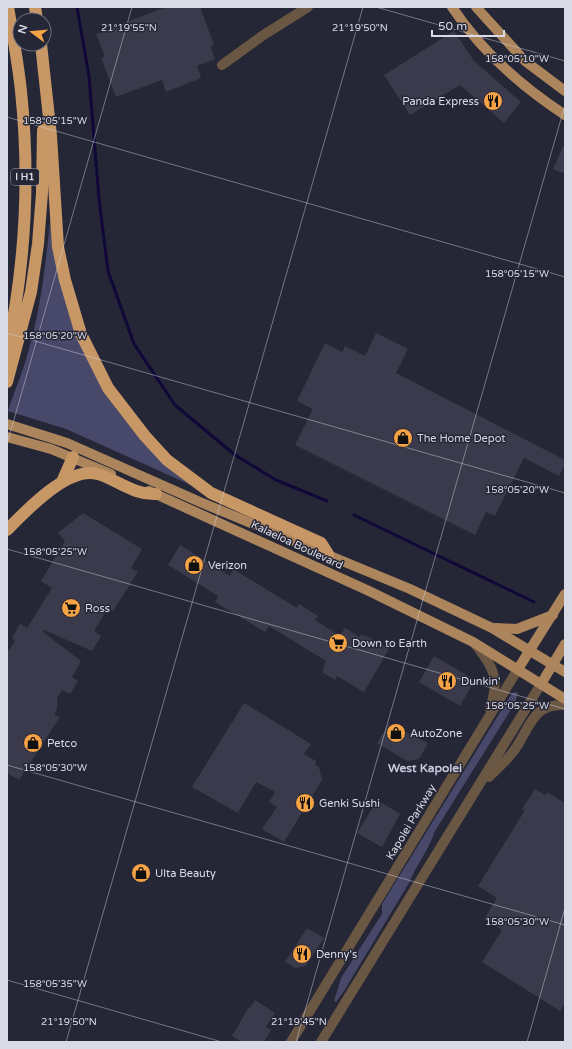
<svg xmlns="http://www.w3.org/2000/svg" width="572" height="1049" viewBox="0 0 572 1049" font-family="'Varela Round',sans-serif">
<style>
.green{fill:#47486a}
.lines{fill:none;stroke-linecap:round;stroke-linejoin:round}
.stream{stroke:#110838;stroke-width:3}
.building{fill:#3a3a4c}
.minor{stroke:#6a5743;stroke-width:10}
.major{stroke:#ad855c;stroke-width:10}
.highway{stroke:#c79766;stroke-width:12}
.ticks{fill:none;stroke:#d9dae5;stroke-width:1;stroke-opacity:0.45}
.labels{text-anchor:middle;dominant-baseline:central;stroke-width:3;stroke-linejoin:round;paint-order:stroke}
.shield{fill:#252636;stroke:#a3a4b0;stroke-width:1}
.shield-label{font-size:10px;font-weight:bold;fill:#d9dae5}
.poi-label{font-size:11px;fill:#d9dae5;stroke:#252636;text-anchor:start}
.street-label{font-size:11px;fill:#d9dae5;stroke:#252636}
.neighbourhood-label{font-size:12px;font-weight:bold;fill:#c4c6db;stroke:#252636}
.ticks-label{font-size:10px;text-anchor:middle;fill:#d9dae5;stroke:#252636;stroke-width:3;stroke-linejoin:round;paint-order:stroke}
</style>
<rect width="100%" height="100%" fill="#252636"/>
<g class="green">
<path d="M 51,213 L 55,236 L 101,379 L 193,486 L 66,429 L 8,411 C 14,392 22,374 27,356 C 41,310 46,260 51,213 Z"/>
<path d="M 518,692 L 515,703 L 435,831 C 429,850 416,865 409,883 L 344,991 L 336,1002 L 334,1001 L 341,978 L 382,914 L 382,904 L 512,693 Z"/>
</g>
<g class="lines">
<g class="stream">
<polyline points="77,7 89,76 99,199 108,271 134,344 175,405 235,455 276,480 327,501"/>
<polyline points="354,515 534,602"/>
</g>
</g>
<g class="building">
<polygon points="166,7 200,7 214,45 210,46 215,59 197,66 201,78 166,92 162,80 116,97 101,58 105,57 96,34"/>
<polygon points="454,31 474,61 521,102 504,123 460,85 410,115 384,75"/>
<polygon points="565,142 565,174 553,169"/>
<polygon points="376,333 408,349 396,373 565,460 565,465 559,476 524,458 495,516 486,512 475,535 295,445 313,409 297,401 325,343 342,352 345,346 365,356"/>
<polygon points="83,513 142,549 131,568 138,572 113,611 108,608 94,631 101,636 92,651 44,630 43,632 81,661 72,677 78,681 70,694 62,690 57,698 57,709 54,715 60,717 19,780 7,773 7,653 15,641 12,638 20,624 27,628 52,588 41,581 65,541 58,533"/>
<polygon points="180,545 230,576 233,569 297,608 299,604 318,616 315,620 340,636 345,628 359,637 361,634 366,637 367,636 389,649 364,692 337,676 335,680 322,672 326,661 269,626 265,632 215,602 218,596 168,565"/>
<polygon points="434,656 475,680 460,706 419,682"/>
<polygon points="244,703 311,744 304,754 316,761 315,765 319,767 322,780 284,842 262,829 277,807 269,802 275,792 256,782 238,813 192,787"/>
<polygon points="389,724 428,743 419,759 407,761 377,743"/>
<polygon points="535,789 545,795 547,792 565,803 565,1003 560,1011 482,962 502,930 484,919 497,898 478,886 525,810 522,809"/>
<polygon points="377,800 400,814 382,847 357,833"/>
<polygon points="307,928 324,938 306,966 295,968 285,962"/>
<polygon points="255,1000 275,1013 266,1027 271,1030 264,1042 242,1042 232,1036 249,1007 250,1008"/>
</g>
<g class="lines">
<g class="minor">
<polyline points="222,65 262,36 308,7"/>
<path d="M 475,644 C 494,668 500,678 490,709"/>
<path d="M 489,777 C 497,769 506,761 513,752 C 530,730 531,703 565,705"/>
<polyline points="291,1042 518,669"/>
<polyline points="321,1042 541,684"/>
</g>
<g class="major">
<path d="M 452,7 C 481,51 521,86 565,115"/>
<polyline points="476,7 525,61 565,91"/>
<polyline points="7,424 67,443 200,502 410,589 492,628 565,672"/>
<polyline points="7,437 51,449 111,474"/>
<polyline points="149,491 369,591 473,642 565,699"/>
<polyline points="496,628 517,629 553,615"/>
<polyline points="518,669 565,594"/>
<polyline points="541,684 565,644"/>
</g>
<g class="highway">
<polyline points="35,7 37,20"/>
<polyline points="41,44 51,136 58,247 65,280 81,334 108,388 145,436 167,460 211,493 321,543 328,554"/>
<path d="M 7,351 C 25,267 30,177 21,91 C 18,63 13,35 8,7"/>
<polyline points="7,382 31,292 38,244 42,193 43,130"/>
<polyline points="62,482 73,457"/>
<path d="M 7,530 C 27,510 70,463 101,475 C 120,482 135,495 156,494"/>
</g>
</g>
<path class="ticks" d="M 376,7 L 565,61M 7,117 L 565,277M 7,333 L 565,493M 7,444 L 132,7M 7,549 L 565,709M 7,765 L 565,925M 7,980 L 222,1042M 66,1042 L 363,7M 296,1042 L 565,105M 527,1042 L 565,908"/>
<defs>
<g id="restaurant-disc" transform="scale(1)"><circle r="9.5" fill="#f5a345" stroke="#252636"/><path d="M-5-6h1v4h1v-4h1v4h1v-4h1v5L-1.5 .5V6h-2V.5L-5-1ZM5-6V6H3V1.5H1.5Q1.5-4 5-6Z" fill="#111"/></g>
<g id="shop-disc" transform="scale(1)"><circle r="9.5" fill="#f5a345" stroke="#252636"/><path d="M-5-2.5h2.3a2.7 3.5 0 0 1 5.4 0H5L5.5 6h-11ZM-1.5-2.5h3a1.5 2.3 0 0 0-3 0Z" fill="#111"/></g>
<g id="supermarket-disc" transform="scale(1)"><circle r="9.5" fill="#f5a345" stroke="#252636"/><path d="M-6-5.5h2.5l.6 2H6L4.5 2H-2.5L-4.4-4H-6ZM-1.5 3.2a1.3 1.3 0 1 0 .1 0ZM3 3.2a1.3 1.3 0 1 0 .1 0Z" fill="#111"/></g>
</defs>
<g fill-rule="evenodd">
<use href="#restaurant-disc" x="493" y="101"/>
<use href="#shop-disc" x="403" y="438"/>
<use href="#shop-disc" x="194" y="565"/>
<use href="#supermarket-disc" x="71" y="608"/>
<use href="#supermarket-disc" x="338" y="643"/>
<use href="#restaurant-disc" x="447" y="681"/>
<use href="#shop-disc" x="396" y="733"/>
<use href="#shop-disc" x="33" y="743"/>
<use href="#restaurant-disc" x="305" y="803"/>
<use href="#shop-disc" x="141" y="873"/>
<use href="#restaurant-disc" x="302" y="954"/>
</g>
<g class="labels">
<rect class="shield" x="11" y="169" width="28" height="16" rx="3"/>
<g class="shield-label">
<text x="25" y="177">I H1</text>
</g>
<g class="poi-label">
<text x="479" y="101" text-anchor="end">Panda Express</text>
<text x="417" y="438">The Home Depot</text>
<text x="208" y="565">Verizon</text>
<text x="85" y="608">Ross</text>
<text x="352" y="643">Down to Earth</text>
<text x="461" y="681">Dunkin'</text>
<text x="410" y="733">AutoZone</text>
<text x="47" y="743">Petco</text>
<text x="319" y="803">Genki Sushi</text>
<text x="155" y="873">Ulta Beauty</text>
<text x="316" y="954">Denny's</text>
</g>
<g class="street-label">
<text transform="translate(297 545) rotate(25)">Kalaeloa Boulevard</text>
<text transform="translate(411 822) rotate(-59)">Kapolei Parkway</text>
</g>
<g class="neighbourhood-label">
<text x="425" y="768">West Kapolei</text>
</g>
</g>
<g class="ticks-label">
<text x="129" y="31">21°19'55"N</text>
<text x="360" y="31">21°19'50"N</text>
<text x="517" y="62">158°05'10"W</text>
<text x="55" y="124">158°05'15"W</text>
<text x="517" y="277">158°05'15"W</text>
<text x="55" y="339">158°05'20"W</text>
<text x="517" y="493">158°05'20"W</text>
<text x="55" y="555">158°05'25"W</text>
<text x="517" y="709">158°05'25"W</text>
<text x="55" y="771">158°05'30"W</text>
<text x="517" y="925">158°05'30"W</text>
<text x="55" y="987">158°05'35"W</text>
<text x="69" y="1025">21°19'50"N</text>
<text x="299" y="1025">21°19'45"N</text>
</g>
<rect width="572" height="1049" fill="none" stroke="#d9dae5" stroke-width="16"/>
<g transform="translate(32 32) rotate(286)"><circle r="19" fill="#252636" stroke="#6d6e7c"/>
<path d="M0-3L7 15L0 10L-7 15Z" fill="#f5a345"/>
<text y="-6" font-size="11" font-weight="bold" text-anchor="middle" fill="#d9dae5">N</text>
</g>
<path d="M432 30v6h72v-6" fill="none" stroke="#d9dae5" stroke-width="2"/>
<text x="438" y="30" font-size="12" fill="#d9dae5" stroke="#252636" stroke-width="3" paint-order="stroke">50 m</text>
</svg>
